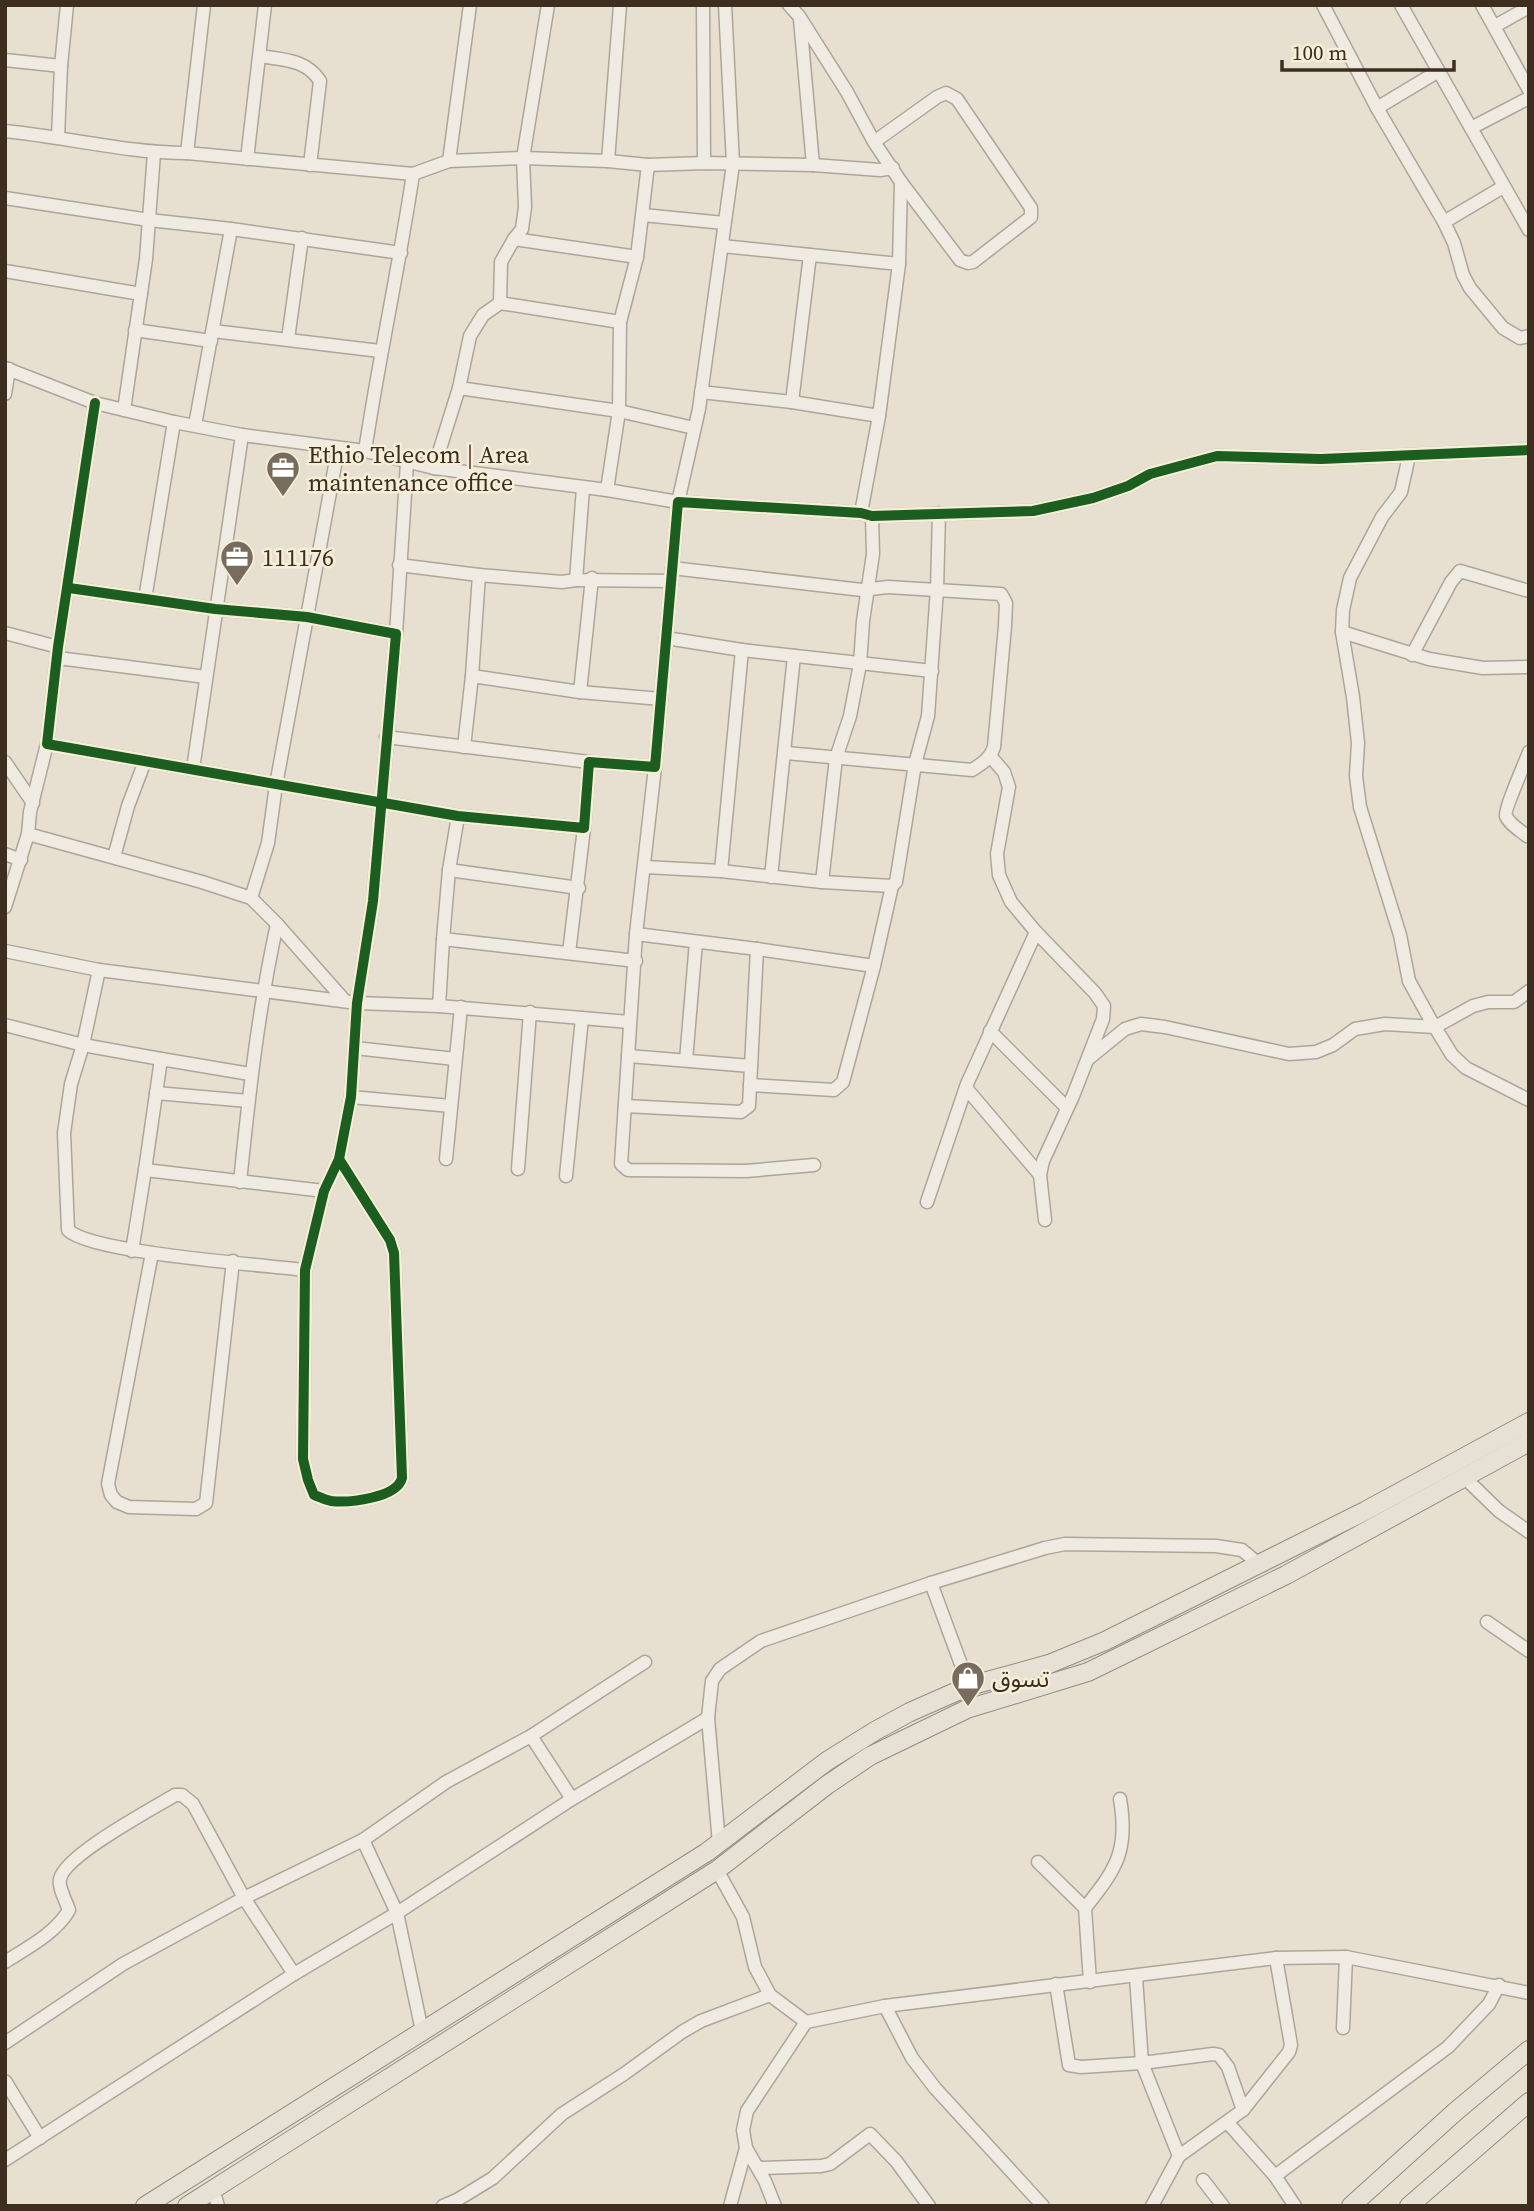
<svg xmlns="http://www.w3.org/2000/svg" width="1534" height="2211" viewBox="0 0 1534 2211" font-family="'Source Serif 4','Noto Sans Arabic',serif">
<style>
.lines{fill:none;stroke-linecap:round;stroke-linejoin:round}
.minor-casing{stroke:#ada599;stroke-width:15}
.primary-casing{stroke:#928b80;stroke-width:20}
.minor{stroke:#efebe3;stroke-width:12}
.primary{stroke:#e6e1d4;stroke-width:18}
.cycleway-casing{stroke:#f7eed8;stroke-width:15}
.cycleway{stroke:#1b5e20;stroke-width:10}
.labels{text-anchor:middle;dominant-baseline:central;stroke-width:5;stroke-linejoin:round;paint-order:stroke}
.poi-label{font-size:24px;fill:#3d2e20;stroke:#f7eed8;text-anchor:start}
</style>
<rect width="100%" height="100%" fill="#e7e0d1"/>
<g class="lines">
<g class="minor-casing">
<g id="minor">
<polyline points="548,5 523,158 525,207 522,229 514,239 637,257"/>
<polyline points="703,5 704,163"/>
<polyline points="789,5 799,16 847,92 874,142 901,182 960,260 968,263 973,262 1031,217 1031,208 957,99 946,93 937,97 874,142"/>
<polyline points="1323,5 1377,108 1444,222 1454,243 1463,275 1470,288 1503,328 1520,338 1529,336"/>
<polyline points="1401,5 1529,230"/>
<polyline points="1482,5 1529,90"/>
<polyline points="800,19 813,165"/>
<polyline points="1495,26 1529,7"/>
<path d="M 260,56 C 283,60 306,59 320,81 L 310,165"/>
<polyline points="5,60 61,66"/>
<polyline points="1377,108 1437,72"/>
<polyline points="1471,128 1529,98"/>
<path d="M 5,131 C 66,137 127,153 187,153 L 413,174 L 449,161 L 523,158 L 608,161 L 620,5"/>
<polyline points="58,137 61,66 67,5"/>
<polyline points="187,153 204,5"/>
<polyline points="247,159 265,5"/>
<polyline points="449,161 470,5"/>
<polyline points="608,161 648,165 704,163 813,165 880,170 893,168"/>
<polyline points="5,198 149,220 231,229 195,425"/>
<polyline points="643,215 724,223"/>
<polyline points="1444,222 1503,187"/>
<polyline points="231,229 401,253"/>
<polyline points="722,246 899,264"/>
<polyline points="5,271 141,294"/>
<polyline points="500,303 501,262 514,239"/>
<polyline points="135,330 211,341"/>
<polyline points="213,331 380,351"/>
<polyline points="288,339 302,238"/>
<polyline points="5,368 95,403 174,422 242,435 365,451 434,468 607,490 678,502 699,409 733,164 725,5"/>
<polyline points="459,388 619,411 694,428"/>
<polyline points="701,392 792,402 810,255"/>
<polyline points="5,394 9,369"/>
<polyline points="792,402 879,416 899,264 901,182"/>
<polyline points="95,403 58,647 47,744 458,816 584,828 589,762 655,767 678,502 861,513 872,516 1033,511 1093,498 1128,486 1150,474 1217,456 1321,459 1529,450"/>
<polyline points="124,410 146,259 154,153"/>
<path d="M 365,451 C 379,358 399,267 413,174"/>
<polyline points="1409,456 1401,492 1382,517 1350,578 1343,610 1342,632 1353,697 1358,743 1356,776 1360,807 1400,935 1409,981 1430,1019 1452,1055 1466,1068 1529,1100"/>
<polyline points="434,468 459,388 470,336 483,315 500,303 620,322"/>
<polyline points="583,488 576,580 671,581"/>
<polyline points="607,490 619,411 620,322 637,257 648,165"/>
<polyline points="861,513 879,416"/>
<polyline points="399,565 479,575 472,676 464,747"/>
<path d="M 672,568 L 862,590 L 888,587 L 1001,594 L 1006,603 L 1005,626 L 994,747 C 990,759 983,763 972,770 L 786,753"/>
<polyline points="479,575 562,582 576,580"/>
<path d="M 69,588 L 215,609 L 307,617 L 396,634 L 373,901 L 357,1003 L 351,1097 L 339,1159 L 324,1191 L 305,1270 L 303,1459 L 308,1480 L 314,1495 C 320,1497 325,1500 331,1501 C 349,1503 397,1498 402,1478 L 394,1253 L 390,1240 L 339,1159"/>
<polyline points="145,599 174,422"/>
<polyline points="1342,632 1429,659 1483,668 1529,667"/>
<polyline points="5,633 58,647"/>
<polyline points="396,634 407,463"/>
<polyline points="666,638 742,650 932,671"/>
<polyline points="1412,655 1451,582 1460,571 1529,591"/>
<polyline points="58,658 206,677"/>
<polyline points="472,676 580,692 661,699"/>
<polyline points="580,692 592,578"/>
<polyline points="386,737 589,762"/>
<polyline points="991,757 1004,772 1009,787 997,854 999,875 1011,902 1036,932 1095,993 1104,1006 1103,1019 1073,1096 1043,1161 1040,1175 1045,1220"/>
<polyline points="5,762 33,803"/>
<polyline points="655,767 636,934 621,1164 628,1170 746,1171 814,1165"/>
<polyline points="193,769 242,435"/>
<polyline points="458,816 449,870 443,939 636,961"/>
<polyline points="28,834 202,882 251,898 277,924 345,1001"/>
<path d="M 1527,836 C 1521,831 1509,824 1506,816 C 1504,810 1525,763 1529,752"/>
<polyline points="5,854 21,860"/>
<polyline points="114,857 128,806 145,761"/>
<polyline points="645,867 721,871 822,882 892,886"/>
<polyline points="449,870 579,888"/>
<polyline points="721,871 742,650"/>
<polyline points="771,877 794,656"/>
<polyline points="822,882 836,758 850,716 860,664 863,621 873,554 872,516"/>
<polyline points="251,898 268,843 276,785 338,449"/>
<polyline points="5,907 28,834 30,812 47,744"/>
<polyline points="636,934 757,949 874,966"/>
<polyline points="5,951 99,970"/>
<polyline points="569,953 584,828"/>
<polyline points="439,1006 629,1022"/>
<polyline points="5,1025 83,1045 161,1059"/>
<polyline points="990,1031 1067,1108"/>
<polyline points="355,1048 455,1059"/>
<polyline points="628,1056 751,1066"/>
<polyline points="1088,1059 1125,1029 1141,1024 1165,1027 1289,1054 1316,1052 1333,1045 1355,1029 1385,1024 1435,1027 1473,1006 1488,1002 1514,1002 1529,991"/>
<polyline points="686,1060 696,942"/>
<polyline points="250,1074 161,1059 145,1170 324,1191"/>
<polyline points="750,1085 834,1090 843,1082 874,966 892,886 896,882 915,764 928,716 937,589 939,513"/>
<polyline points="966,1088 1040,1175"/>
<polyline points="156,1093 248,1101"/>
<polyline points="351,1097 451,1106"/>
<polyline points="625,1106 741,1112 749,1106 757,949"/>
<polyline points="446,1159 461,1007"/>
<polyline points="518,1169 530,1012"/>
<polyline points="566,1176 582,1018"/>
<path d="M 240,1182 C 249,1094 258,1011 277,924"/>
<polyline points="927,1202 967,1084 1036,932"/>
<polyline points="132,1251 145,1170"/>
<polyline points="152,1253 108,1484 111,1495 117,1502 129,1507 196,1509 206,1503 233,1261"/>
<path d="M 305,1270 C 265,1265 90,1253 68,1230 L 64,1133 L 71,1084 L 83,1045 L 99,970 L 357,1003 L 439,1006 L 443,939"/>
<polyline points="1465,1478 1499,1511 1529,1532"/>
<polyline points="931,1583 969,1686"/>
<polyline points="1487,1622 1529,1651"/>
<polyline points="531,1736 572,1799"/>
<polyline points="363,1840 397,1913 422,2031"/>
<polyline points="719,1843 708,1718 712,1681 720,1669 761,1641 931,1583 1045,1548 1065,1544 1216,1546 1242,1550 1260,1565"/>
<polyline points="1038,1862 1085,1908"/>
<polyline points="717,1870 743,1917 755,1967 770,1995 806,2022"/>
<path d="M 5,1962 C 27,1948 56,1933 69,1910 C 66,1901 58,1887 60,1879 C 65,1855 152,1809 175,1795 L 182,1795 L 193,1804 L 244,1898 L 294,1974"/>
<polyline points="1136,1977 1142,2063 1179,2156"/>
<path d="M 1090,1982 L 1085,1908 C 1116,1869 1129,1851 1120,1799"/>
<polyline points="1056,1984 1069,2065 1081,2067 1142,2063 1213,2054 1219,2055 1228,2067 1243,2110"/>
<polyline points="885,2006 912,2058 935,2088 1043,2206"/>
<polyline points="1343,2028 1346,1957"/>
<polyline points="5,2043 123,1964 244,1898 363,1840 446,1782 531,1736 645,1662"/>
<polyline points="5,2081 40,2138"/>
<polyline points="1228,2123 1275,2176 1295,2206"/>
<polyline points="5,2160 294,1974 397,1913 572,1799 708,1718"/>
<polyline points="759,2168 821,2166 830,2164 870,2134 896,2161 929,2206"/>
<polyline points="1275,2176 1448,2047 1489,2004 1499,1985"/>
<polyline points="1203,2180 1223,2206"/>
<polyline points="213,2189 218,2206"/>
<polyline points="443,2206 457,2200 493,2178 562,2114 624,2074 682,2032 701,2021 770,1995"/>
<polyline points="730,2206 746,2148"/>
<polyline points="775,2206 765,2181 746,2148 743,2130 747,2111 806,2022 885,2006 1276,1958 1346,1957 1529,1993"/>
<polyline points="1152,2206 1179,2156 1243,2110 1289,2052 1291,2045 1276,1958"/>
</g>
</g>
<g class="primary-casing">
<g id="primary">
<polyline points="145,2206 707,1852 827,1761 875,1731 910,1712 969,1686 1049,1664 1105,1641 1365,1511 1529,1422"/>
<polyline points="187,2206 717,1870 827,1785 870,1756 967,1709 1088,1672 1286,1575 1529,1442"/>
<polyline points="1351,2206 1455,2112 1529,2050"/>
<polyline points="1409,2206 1529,2102"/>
</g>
</g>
<use href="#minor" class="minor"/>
<use href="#primary" class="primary"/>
<g class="cycleway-casing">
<g id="cycleway">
<polyline points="95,403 58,647 47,744 458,816 584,828 589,762 655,767 678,502 861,513 872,516 1033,511 1093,498 1128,486 1150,474 1217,456 1321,459 1529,450"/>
<path d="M 69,588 L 215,609 L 307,617 L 396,634 L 373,901 L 357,1003 L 351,1097 L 339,1159 L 324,1191 L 305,1270 L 303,1459 L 308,1480 L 314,1495 C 320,1497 325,1500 331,1501 C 349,1503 397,1498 402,1478 L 394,1253 L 390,1240 L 339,1159"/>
</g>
</g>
<use href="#cycleway" class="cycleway"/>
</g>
<defs>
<g id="office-pin" transform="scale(1.75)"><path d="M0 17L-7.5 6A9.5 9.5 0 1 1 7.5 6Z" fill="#786c5e" stroke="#f7eed8"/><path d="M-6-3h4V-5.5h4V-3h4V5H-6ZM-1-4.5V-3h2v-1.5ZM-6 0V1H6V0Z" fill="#fff"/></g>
<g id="shop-pin" transform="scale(1.75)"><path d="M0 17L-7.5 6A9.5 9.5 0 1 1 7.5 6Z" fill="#786c5e" stroke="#f7eed8"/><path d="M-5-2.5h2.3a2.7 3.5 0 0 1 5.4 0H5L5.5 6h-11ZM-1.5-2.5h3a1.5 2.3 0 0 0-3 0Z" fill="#fff"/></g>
</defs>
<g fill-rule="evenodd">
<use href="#office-pin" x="283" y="468"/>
<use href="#office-pin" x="237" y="557"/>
<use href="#shop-pin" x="968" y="1678"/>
</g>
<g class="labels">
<g class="poi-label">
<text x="308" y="454">Ethio Telecom | Area<tspan x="308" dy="28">maintenance office</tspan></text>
<text x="262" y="557">111176</text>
<text x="992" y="1678">تسوق</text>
</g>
</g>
<rect width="1534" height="2211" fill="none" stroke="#3d2e20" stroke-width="14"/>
<path d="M1282 60v10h172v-10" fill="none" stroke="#3d2e20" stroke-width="3.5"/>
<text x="1292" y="60" font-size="21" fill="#3d2e20" stroke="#f7eed8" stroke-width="5" paint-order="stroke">100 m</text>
</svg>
